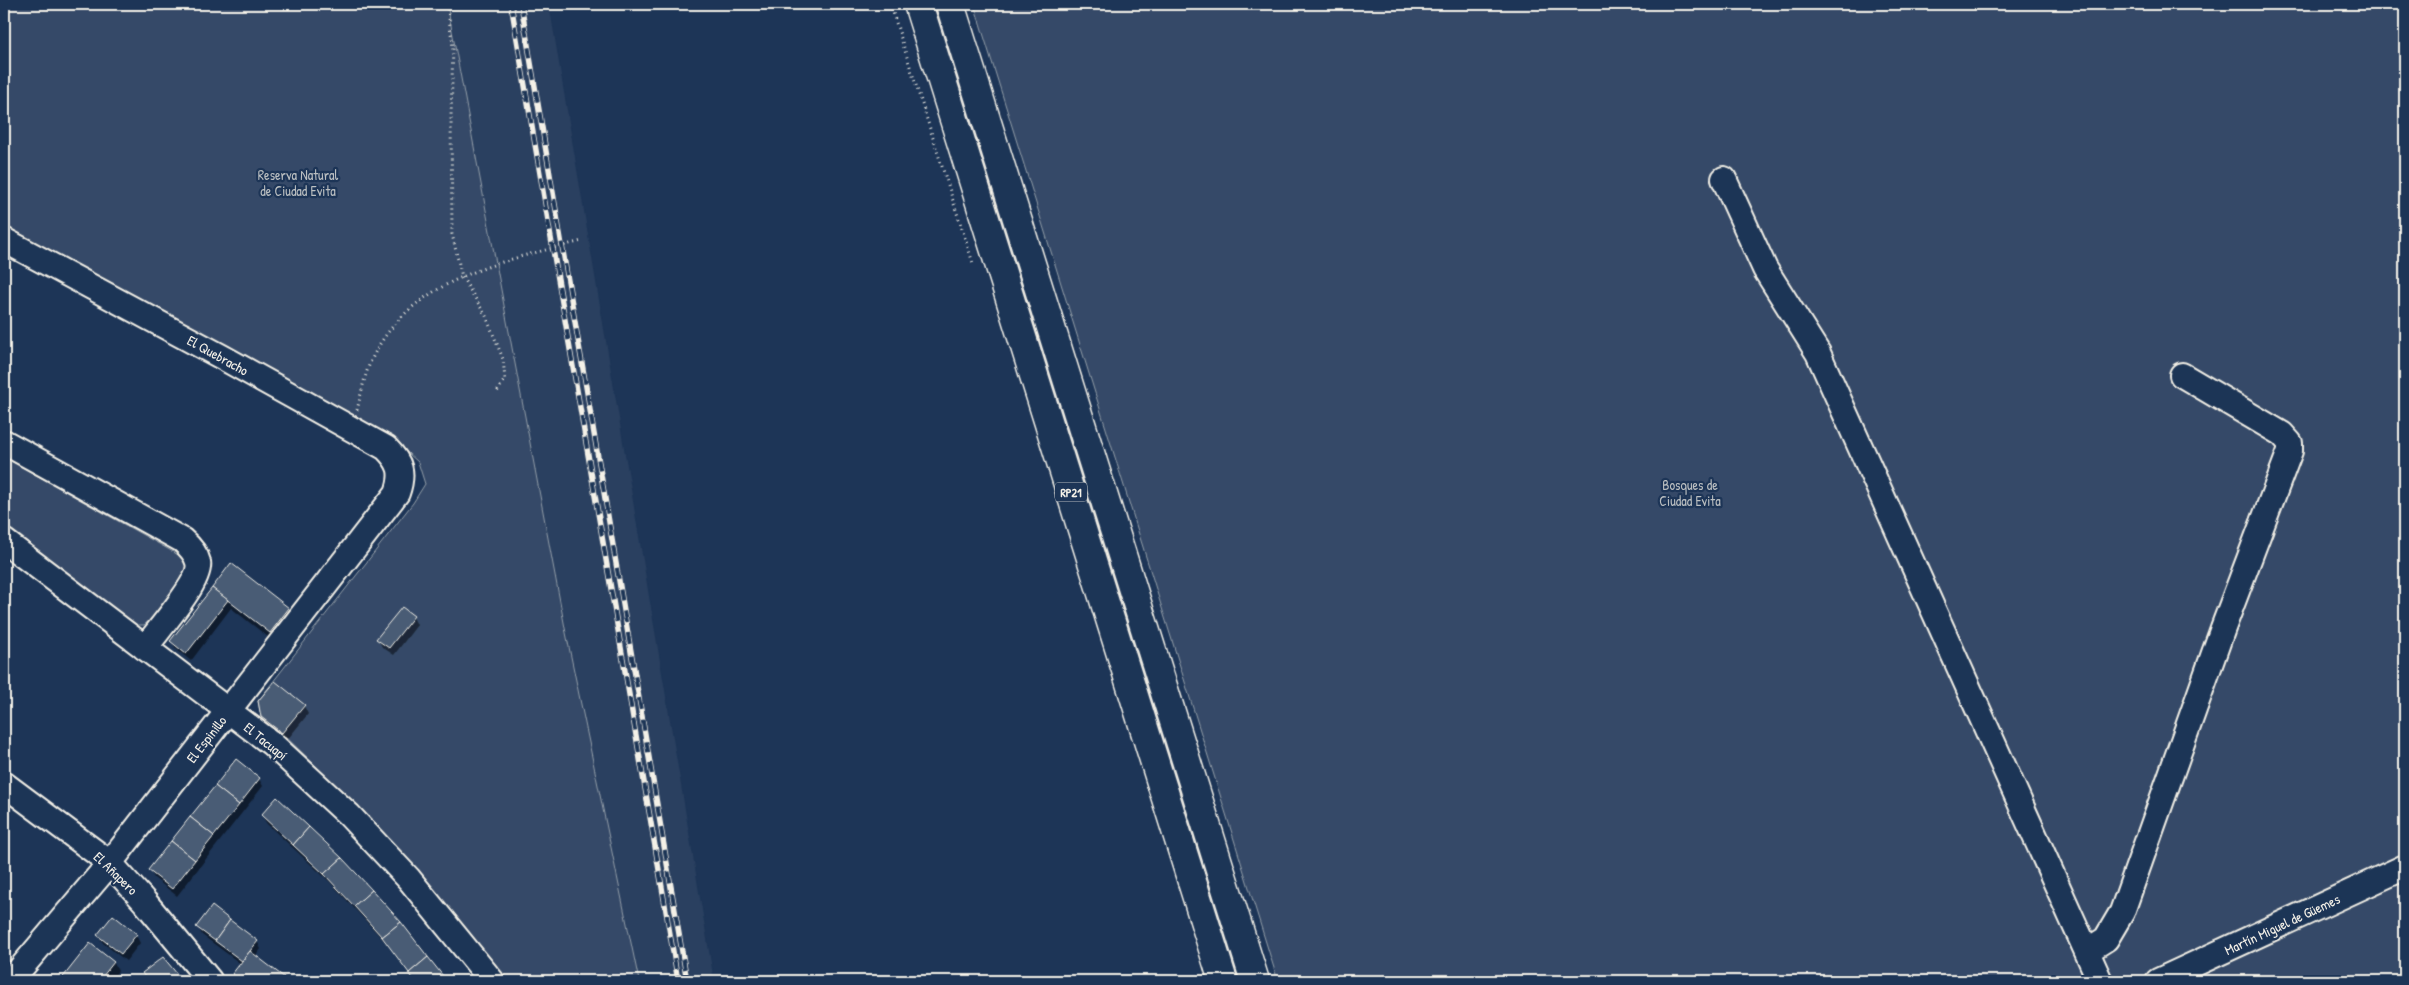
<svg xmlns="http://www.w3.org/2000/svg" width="2409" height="985" viewBox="0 0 2409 985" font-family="'Patrick Hand',sans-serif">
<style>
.built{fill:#2a4060}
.green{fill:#354a67;stroke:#949ea8}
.shadow{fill:#0007}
.building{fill:#485b74;stroke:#f4f1e8}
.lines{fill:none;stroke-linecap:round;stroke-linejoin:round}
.minor-casing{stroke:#f4f1e8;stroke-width:28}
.major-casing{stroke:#f4f1e8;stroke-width:31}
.path{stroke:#f4f1e8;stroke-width:3;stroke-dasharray:1 4;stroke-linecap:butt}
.minor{stroke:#1d3557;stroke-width:24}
.major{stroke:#1d3557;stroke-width:28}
.rail-casing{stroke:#f4f1e8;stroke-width:5.5}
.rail{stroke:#1d3557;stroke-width:4;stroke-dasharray:11;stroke-linecap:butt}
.labels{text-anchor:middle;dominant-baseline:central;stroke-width:4.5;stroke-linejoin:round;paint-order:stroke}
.shield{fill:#1d3557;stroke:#b4b9bc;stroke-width:1}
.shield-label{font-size:12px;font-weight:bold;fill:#f4f1e8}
.park-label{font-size:14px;fill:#bbbfc1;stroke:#1d3557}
.street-label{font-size:14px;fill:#f4f1e8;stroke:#1d3557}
</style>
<rect width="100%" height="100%" fill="#1d3557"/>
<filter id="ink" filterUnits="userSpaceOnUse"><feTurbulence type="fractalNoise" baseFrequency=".02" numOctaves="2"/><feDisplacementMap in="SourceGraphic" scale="10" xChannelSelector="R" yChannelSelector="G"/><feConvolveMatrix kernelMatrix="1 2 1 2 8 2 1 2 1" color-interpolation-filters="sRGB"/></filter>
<g filter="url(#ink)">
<polygon class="built" points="447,4 549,4 714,981 639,981 565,628"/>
<g class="green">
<polygon points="4,4 447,4 565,628 639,981 507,981 421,873 357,806 282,733 261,717 258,701 413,503 425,484 418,462 391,438 4,229"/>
<polygon points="974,4 2405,4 2405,981 1278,981"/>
<polygon points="4,457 184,558 189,564 189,574 150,620 144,625 131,625 4,529"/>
</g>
<g class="shadow">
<polygon points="231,565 288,609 295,621 277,644 231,608 191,661 176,649 172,642"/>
<polygon points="413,617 417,625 394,655 382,647 378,639"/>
<polygon points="304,706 308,714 287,740 267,725 263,716"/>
<polygon points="259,779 263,786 177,896 154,878 150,870"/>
<polygon points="262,816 400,923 445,981 415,981 388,945 330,882 267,824"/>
<polygon points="198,927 257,941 261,949 255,957 287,981 238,981 234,974 241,964 202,935"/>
<polygon points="98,935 136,935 140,943 126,961 103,943"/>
<polygon points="91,945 114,963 118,971 110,981 61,981"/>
</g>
<g class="building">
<polygon points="231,563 289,608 270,633 212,588"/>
<polygon points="212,588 228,600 186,654 170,641"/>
<polygon points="402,607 414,616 389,648 376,639"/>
<polygon points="275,681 305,705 282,733 261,717 258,701"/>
<polygon points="236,759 260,778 239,805 215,786"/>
<polygon points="215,786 239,805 214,836 190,817"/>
<polygon points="277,797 309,827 293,845 261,815"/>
<polygon points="190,817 214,836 195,860 171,841"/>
<polygon points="309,827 342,858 324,874 293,845"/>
<polygon points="171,841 195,860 172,889 148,870"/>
<polygon points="342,858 372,890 354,906 324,874"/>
<polygon points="372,890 401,922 382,937 354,906"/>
<polygon points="212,906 230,920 215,941 196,927"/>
<polygon points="113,915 137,934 121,954 97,935"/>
<polygon points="230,920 258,941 242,961 215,941"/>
<polygon points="401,922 428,957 409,973 382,937"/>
<polygon points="90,943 114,962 99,981 60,981"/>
<polygon points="250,951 289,981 241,981 232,974"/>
<polygon points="163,957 183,981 148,981 142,973"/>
<polygon points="428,957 447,981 415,981 409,973"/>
</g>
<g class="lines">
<g class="minor-casing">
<g id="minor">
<polyline points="1724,179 1765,269 1818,353 2100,981"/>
<path d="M 4,240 L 222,357 L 386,448 C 401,463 404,473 397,493 L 110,863 L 10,981"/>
<path d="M 4,442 L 182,540 C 189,546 196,553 198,562 C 203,580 156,632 145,648"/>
<polyline points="4,541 271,743 349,815 409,879 492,981"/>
<polyline points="4,784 110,863 145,902 210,981"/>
<polyline points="2087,951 2106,939 2122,912 2223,628 2290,451 2290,443 2282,434 2182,375"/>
<polyline points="2158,981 2405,867"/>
</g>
</g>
<g class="major-casing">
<g id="major">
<polyline points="918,4 1223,981"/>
<polyline points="950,4 1255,981"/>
</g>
</g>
<g class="path">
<polyline points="447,4 453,47 451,116 452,234 462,277 486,316 503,359 505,379 497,392"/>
<polyline points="890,4 973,263"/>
<path d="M 357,410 C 361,395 364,377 370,363 C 407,279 502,261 582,241"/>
</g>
<use href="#minor" class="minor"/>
<use href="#major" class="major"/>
<g class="rail-casing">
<g id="rail">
<polyline points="511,4 678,981"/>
<polyline points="521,4 687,981"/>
</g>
</g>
<use href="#rail" class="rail"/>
</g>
</g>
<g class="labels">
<rect class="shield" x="1055" y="482.5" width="32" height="19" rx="4"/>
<g class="shield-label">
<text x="1071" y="492">RP21</text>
</g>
<g class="park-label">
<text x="298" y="174">Reserva Natural<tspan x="298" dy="16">de Ciudad Evita</tspan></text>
<text x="1690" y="484">Bosques de<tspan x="1690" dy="16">Ciudad Evita</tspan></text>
</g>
<g class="street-label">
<text transform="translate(218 355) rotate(29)">El Quebracho</text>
<text transform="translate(206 739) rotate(-52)">El Espinillo</text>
<text transform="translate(266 741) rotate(39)">El Tacuapí</text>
<text transform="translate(116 873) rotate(44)">El Añapero</text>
<text transform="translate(2282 924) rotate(-25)">Martín Miguel de Güemes</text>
</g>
</g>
<rect width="2409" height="985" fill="none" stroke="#1d3557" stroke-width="20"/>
<rect x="10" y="10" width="2389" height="965" fill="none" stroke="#f4f1e8" stroke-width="2" filter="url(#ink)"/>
</svg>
